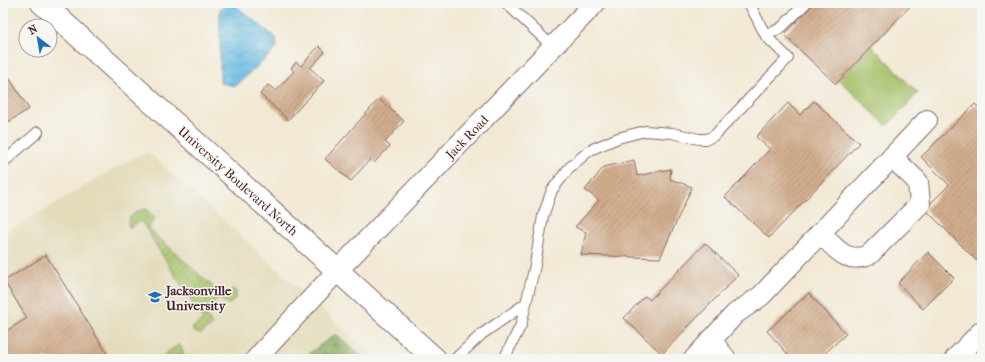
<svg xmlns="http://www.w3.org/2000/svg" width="985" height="362" viewBox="0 0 985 362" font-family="'IM FELL French Canon',serif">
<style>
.built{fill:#e3dbba}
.grass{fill:url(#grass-dots);stroke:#776f48}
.forest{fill:url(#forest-firs);stroke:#666243}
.park{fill:#a4bf66;stroke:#776f48}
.water{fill:url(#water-waves);stroke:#586c86}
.building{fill:url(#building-hatch)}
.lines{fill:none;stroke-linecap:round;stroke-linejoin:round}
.lane-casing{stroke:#856666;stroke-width:12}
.street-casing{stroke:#856666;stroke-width:22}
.secondary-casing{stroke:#856666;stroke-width:24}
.lane{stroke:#fff;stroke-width:10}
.street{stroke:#fff;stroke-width:20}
.secondary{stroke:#fff;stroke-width:22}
.labels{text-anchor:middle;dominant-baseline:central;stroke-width:3;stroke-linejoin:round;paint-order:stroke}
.street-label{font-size:13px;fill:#4a1f2b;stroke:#f6f6f2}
.poi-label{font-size:13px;font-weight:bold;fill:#4a1f2b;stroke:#f6f6f2;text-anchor:start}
</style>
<defs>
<pattern id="grass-dots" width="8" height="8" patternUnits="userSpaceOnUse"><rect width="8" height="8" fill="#a4bf66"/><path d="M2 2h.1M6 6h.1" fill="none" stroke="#889b54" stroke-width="1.8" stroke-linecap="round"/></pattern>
<pattern id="forest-firs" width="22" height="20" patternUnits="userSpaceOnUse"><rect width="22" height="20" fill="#83a65b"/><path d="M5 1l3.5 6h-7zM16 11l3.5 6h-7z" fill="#6d874b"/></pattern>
<pattern id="water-waves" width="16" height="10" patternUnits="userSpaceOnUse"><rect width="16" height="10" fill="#65b9e1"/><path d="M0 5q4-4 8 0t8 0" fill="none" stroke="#5596b7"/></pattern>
<pattern id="building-hatch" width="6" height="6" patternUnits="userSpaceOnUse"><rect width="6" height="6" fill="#d1ad8d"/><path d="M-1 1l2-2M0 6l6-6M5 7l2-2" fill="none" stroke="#ac8c73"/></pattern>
</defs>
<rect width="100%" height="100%" fill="#f6f6f2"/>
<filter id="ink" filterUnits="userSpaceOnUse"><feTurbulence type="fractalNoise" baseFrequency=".025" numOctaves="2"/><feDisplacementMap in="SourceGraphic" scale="8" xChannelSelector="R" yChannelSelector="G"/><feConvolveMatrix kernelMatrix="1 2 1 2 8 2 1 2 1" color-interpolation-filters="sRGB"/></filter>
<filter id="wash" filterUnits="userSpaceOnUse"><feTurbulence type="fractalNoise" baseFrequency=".012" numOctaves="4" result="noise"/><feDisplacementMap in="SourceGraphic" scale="16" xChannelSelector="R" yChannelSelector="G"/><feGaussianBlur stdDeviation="0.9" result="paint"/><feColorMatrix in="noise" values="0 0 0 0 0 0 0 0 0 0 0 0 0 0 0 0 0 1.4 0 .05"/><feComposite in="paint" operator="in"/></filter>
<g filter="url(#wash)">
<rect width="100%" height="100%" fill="#f2e9d4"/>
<polygon class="built" points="148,152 376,359 3,359 3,234 127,161"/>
<g class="grass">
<path d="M 142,209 L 147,210 L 155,218 L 148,228 L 224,297 L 232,289 L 236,291 L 236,297 L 231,303 L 227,304 L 218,298 L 205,313 L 212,325 L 201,334 L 194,332 L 192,328 L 203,320 L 141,221 L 130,228 L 128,225 C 127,216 136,213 142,209 Z"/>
<polygon points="178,345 181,346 184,355 180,359 158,359"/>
</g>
<polygon class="forest" points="336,334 365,359 301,359"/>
<polygon class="park" points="872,46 918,93 887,126 839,80"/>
<polygon class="water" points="232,3 276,38 277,48 236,86 220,83 220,9"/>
<g id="blocks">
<g class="building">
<polygon points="814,3 913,3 836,84 784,35"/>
<polygon points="319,46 325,52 310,68 324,81 288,120 260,94 268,85 276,91 294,71 291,68 296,62 301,66"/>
<polygon points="3,68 29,109 5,124 3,122"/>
<polygon points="379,99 404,121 385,142 390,146 374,163 370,159 351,181 325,159"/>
<polygon points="814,101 859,143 769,238 725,197 770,149 756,137 788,103 800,115"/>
<polygon points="975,104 982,110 982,256 977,261 925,209 949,185 921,157"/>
<polygon points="634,160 637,176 671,169 670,179 692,187 660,258 581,255 586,232 575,227 599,200 585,190 604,167"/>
<polygon points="705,243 738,275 662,354 624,318 645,296 650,300"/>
<polygon points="928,252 954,278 923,309 898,283"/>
<polygon points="46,255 108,355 102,359 3,359 3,333 27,318 4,281"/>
<polygon points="809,293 846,334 822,356 825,359 792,359 767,331"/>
</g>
</g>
</g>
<g filter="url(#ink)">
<use href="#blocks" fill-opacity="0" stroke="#856666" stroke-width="1"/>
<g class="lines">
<g class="lane-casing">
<g id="lane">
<polyline points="506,3 553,47"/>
<polyline points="766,36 782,27 806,3"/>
<polyline points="3,158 6,160 38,132"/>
<polyline points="455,359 482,334 525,304"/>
<polyline points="504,359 521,325 535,265 543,216 552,190 569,168 590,150 618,138 645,131 672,133 699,139 707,139 715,135 788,58 766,36 749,3"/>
</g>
</g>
<g class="street-casing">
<g id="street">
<path d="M 820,233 C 837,249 845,264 869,255 L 920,204 L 918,182 L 892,157"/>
<polyline points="711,340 726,359"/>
<polyline points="256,359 338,270 595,3"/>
<polyline points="694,359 735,314 761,296 927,120"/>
<polyline points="955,359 982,331"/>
</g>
</g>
<g class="secondary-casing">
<polyline id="secondary" points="42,3 435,359"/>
</g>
<use href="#lane" class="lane"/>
<use href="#street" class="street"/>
<use href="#secondary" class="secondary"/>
</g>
</g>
<defs>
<g id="university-bare" transform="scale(1.08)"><path d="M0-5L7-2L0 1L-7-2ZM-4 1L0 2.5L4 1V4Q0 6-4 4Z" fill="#1f6fb2" stroke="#f6f6f2" stroke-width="2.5" paint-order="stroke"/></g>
</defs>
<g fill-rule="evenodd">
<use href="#university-bare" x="155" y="297"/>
</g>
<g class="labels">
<g class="street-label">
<text transform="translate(467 137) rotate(-46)">Jack Road</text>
<text transform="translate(238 181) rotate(42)">University Boulevard North</text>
</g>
<g class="poi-label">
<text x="166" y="290">Jacksonville<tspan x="166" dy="15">University</tspan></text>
</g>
</g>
<rect width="985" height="362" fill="none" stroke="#f6f6f2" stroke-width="16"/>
<g transform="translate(38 38) rotate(329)"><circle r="19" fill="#f6f6f2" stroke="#b1a0a2"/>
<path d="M0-3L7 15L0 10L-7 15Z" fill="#1f6fb2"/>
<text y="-6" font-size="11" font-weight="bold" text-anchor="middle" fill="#4a1f2b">N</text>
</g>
</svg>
